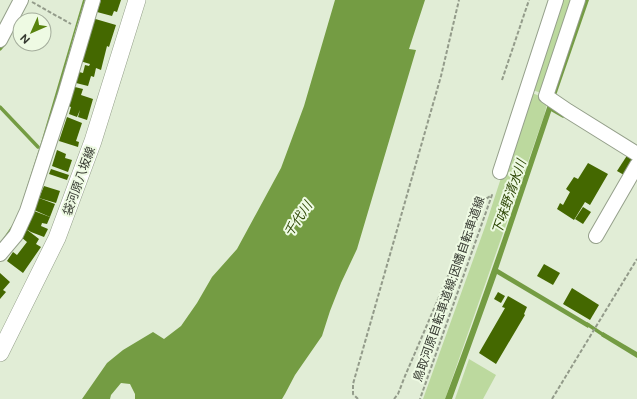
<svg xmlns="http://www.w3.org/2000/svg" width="637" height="399" viewBox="0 0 637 399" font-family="Figtree,'Noto Sans JP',sans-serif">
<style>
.green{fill:#bcd99e}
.water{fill:#749c43}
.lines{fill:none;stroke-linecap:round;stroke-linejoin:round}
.stream{stroke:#749c43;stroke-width:3.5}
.building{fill:#446800}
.minor-casing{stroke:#95a08b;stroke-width:16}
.major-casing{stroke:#95a08b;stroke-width:18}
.path{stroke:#939b8a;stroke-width:2;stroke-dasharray:4 2;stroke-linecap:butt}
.minor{stroke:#fff;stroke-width:14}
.major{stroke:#fff;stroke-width:17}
.labels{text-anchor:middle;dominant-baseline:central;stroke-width:4;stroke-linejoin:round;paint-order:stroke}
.street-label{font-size:12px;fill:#363a31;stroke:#eefae3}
.water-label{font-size:13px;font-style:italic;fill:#314a09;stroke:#eefae3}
</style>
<rect width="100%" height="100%" fill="#e1edd6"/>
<g class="green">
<polygon points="559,0 573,0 541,93 530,89"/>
<polygon points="529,92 540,96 547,104 544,116 445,399 423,399 486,224"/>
<polygon points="469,359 496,375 483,399 455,399"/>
</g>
<g class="water">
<polygon points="83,0 85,0 76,29 40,157 18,220 0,247 0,243 15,221 18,215 40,146"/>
<polygon points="335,0 425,0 409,49 416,50 357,249 341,283 330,311 322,336 295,375 285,394 282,399 135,399 135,394 130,384 121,383 111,395 110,399 82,399 107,363 123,350 153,332 164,339 181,326 197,303 212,277 237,249 281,168 304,106"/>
<path d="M 583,0 L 589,0 L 552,107 L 551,112 L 498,269 L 590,324 L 588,328 L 497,274 L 452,399 L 445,399 C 495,267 538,133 583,0 Z"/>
<polygon points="603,332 637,352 637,358 601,336"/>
</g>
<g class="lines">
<g class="stream">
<polyline points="0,49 5,43"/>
<polyline points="0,107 38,147"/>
<polyline points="549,108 563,116"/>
<polyline points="587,324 605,336"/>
</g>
</g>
<g class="building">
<polygon points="101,0 121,0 117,12 114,11 112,16 97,12"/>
<polygon points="92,18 116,25 109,47 107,46 101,70 96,68 94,77 91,76 88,86 76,83 79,72 83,73 85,65 89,66 90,64 80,61 86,41 88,42 90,37 87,36"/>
<polygon points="20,21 20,36 14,33"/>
<polygon points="75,87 83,89 81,95 93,99 89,113 84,112 89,113 87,120 78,117 80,110 77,117 69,114 71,107 68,106"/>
<polygon points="67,117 82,123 76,141 79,142 78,147 59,141"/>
<polygon points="57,150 66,154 65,158 72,160 68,172 52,166"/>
<polygon points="628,154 635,158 624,175 617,171"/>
<polygon points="588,163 608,174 590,205 585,202 574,220 557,209 560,203 563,205 570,192 566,189 574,177 578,179"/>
<polygon points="51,169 69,175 67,180 49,174"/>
<polygon points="44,186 60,191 56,203 39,198"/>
<polygon points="39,198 55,204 50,217 34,210"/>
<polygon points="583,207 591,212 583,224 575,219"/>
<polygon points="34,211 50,217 47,224 42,223 41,226 48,229 44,237 31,232 26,229"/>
<polygon points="26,229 39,239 36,244 41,247 23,273 7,261 13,252 17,255 27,242 21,237"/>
<polygon points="544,264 560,273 553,285 537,276"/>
<polygon points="0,273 10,282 3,290 6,292 0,299"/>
<polygon points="572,288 599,305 590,320 563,304"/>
<polygon points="498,292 505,296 501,303 494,299"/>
<polygon points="508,296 527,307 524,314 525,315 496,364 479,353 505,308 502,307"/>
</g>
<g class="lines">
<g class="minor-casing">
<g id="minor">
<polyline points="578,0 546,96 568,111 637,154"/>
<polyline points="0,40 21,0"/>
<polyline points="500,172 556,0"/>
<polyline points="596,236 637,165"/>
<polyline points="0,254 16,235 27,211 64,98 93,0"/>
</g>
</g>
<g class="major-casing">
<polyline id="major" points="0,353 57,238 93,141 137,0"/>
</g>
<g class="path">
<polyline points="32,2 71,24"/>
<polyline points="502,80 529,0"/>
<polyline points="358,399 353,394 353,384 441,76 459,0"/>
<polyline points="394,399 398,394 405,376 433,311 475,213 481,202 492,195 420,399"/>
<polyline points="552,399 637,259"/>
</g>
<use href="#minor" class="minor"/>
<use href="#major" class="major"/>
</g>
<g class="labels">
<g class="street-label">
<text transform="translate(79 181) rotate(-70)">袋河原八坂線</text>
<text transform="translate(449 289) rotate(-71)">鳥取河原自転車道線;因幡自転車道線</text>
</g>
<g class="water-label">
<text transform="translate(509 197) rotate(-71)">下味野清水川</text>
<text transform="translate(298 219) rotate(-56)">千代川</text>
</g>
</g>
<g transform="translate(32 32) rotate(225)"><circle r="19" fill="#eefae3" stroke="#a4ad9c"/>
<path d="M0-3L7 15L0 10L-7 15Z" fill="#58830d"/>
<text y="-6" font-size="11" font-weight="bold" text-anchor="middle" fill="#363a31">N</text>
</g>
</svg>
